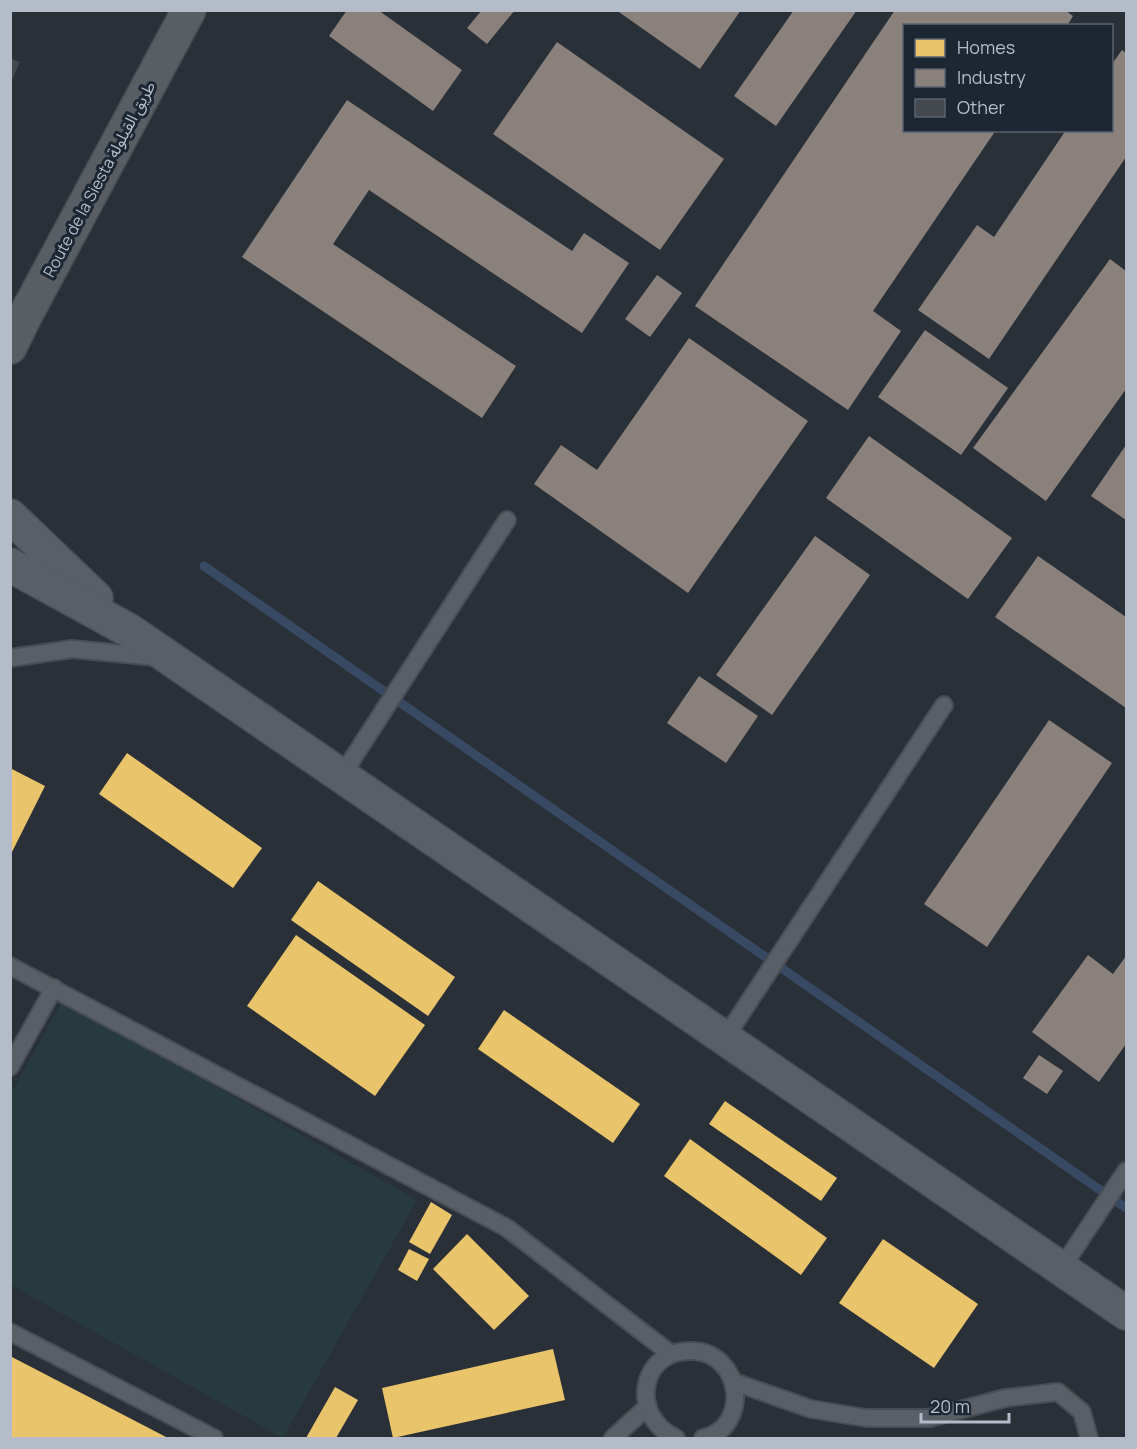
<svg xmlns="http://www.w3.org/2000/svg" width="1137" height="1449" viewBox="0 0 1137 1449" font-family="Manrope,'Noto Sans Arabic',sans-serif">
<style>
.green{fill:#273a3e}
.homes{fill:#e9c46a}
.industry{fill:#8a817c}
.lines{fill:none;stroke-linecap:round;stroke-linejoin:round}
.stream{stroke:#384963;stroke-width:9}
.building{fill:#444950}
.service-casing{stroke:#484c53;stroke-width:20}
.tertiary-casing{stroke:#484c53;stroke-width:36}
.secondary-casing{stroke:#484c53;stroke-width:36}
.service{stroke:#5a5e66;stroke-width:16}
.tertiary{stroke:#5a5e66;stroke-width:33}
.secondary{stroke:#595d64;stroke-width:33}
.labels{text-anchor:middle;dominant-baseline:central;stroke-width:6;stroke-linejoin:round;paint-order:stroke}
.street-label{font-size:16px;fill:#b4bcc9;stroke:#1d2633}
</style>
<rect width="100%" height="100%" fill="#2a3038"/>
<polygon class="green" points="63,1000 417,1200 283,1438 11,1285 11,1094"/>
<g class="homes">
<polygon points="127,753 262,848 233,888 99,794"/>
<polygon points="10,768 45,786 10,856"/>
<polygon points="318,881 455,977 428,1016 291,920"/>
<polygon points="296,935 425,1025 375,1096 247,1006"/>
<polygon points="504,1010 640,1104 613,1143 478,1049"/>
<polygon points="725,1101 837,1178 821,1201 709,1124"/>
<polygon points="690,1139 827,1238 801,1275 664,1176"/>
<polygon points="431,1202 452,1215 430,1254 409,1242"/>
<polygon points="467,1234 529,1296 494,1330 433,1269"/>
<polygon points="883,1239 978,1304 934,1368 839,1303"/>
<polygon points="409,1249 429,1259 417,1281 398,1270"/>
<polygon points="553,1349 565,1400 393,1438 382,1388"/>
<polygon points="10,1356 168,1438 10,1438"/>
<polygon points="335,1387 358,1400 336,1438 306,1438"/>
</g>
<g class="industry">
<polygon points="347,10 378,10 462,70 433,111 329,36"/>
<polygon points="482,10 515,10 487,44 467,28"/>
<polygon points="616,10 741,10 700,69"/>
<polygon points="794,10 857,10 776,126 734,96"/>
<polygon points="895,10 1065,10 1073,16 1067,26 904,26 904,130 996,130 873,311 901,331 848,410 695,306"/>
<polygon points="557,42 724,159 660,250 493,134"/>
<polygon points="1122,50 1126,53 1126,157 989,359 918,310 977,225 994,237 1066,130 1112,130 1112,64"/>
<polygon points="347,100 572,251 584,233 629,263 582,333 369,190 333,244 516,366 482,418 242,257"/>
<polygon points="1110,259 1126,271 1126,389 1046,501 973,448"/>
<polygon points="657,275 682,293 650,337 625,319"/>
<polygon points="925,330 1008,388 961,455 878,397"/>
<polygon points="689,338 808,421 688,593 534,484 561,445 597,470"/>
<polygon points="869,436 1012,538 968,599 826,498"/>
<polygon points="1126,445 1126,520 1091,496"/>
<polygon points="815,536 870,575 772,715 716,675"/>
<polygon points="1038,556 1126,617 1126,708 995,617"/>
<polygon points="699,676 758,716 726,763 667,723"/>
<polygon points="1049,720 1112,763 987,947 924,904"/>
<polygon points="1088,955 1113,974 1126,956 1126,1044 1099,1082 1032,1032"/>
<polygon points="1039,1055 1063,1071 1047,1094 1023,1078"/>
</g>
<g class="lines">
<polyline class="stream" points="204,566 1126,1208"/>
</g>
<polygon class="building" points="10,58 20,62 10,84"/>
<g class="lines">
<g class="service-casing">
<g id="service">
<polyline points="10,658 72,649 156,657"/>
<polyline points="342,775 507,520"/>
<polyline points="10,966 507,1228 671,1354"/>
<polyline points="725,1038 944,705"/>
<polyline points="10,1067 54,988"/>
<polyline points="1061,1269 1126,1171"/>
<polyline points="10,1332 214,1438"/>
<polyline points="734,1382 811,1409 866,1418 930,1418 1005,1398 1058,1392 1082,1412 1089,1438"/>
<polyline points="613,1438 647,1407"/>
<path d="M 676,1438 C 628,1416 640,1348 693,1351 C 743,1353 751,1428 703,1438"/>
</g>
</g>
<g class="tertiary-casing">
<g id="tertiary">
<polyline points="10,516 96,598"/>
<polyline points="10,565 130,631 1126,1313"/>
</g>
</g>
<g class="secondary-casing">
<polyline id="secondary" points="10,347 24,318 189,10"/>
</g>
<use href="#service" class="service"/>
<use href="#tertiary" class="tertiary"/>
<use href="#secondary" class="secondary"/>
</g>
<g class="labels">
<g class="street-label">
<text transform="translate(99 179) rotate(-62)">Route de la Siesta طريق القيلولة</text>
</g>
</g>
<rect width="1137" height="1449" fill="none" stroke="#b4bcc9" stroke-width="24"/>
<rect x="903" y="24" width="210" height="108" fill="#1d2633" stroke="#59626f" stroke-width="1.5"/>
<rect x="915" y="39" width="30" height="18" fill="#e9c46a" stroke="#59626f" stroke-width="1.5"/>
<text x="957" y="54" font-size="18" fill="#b4bcc9">Homes</text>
<rect x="915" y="69" width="30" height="18" fill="#8a817c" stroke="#59626f" stroke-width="1.5"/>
<text x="957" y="84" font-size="18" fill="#b4bcc9">Industry</text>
<rect x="915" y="99" width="30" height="18" fill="#444950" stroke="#59626f" stroke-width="1.5"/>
<text x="957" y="114" font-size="18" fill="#b4bcc9">Other</text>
<path d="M921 1413v9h88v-9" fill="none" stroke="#b4bcc9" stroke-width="3"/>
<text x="930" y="1413" font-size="18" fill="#b4bcc9" stroke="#1d2633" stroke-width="4.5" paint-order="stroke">20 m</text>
</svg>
